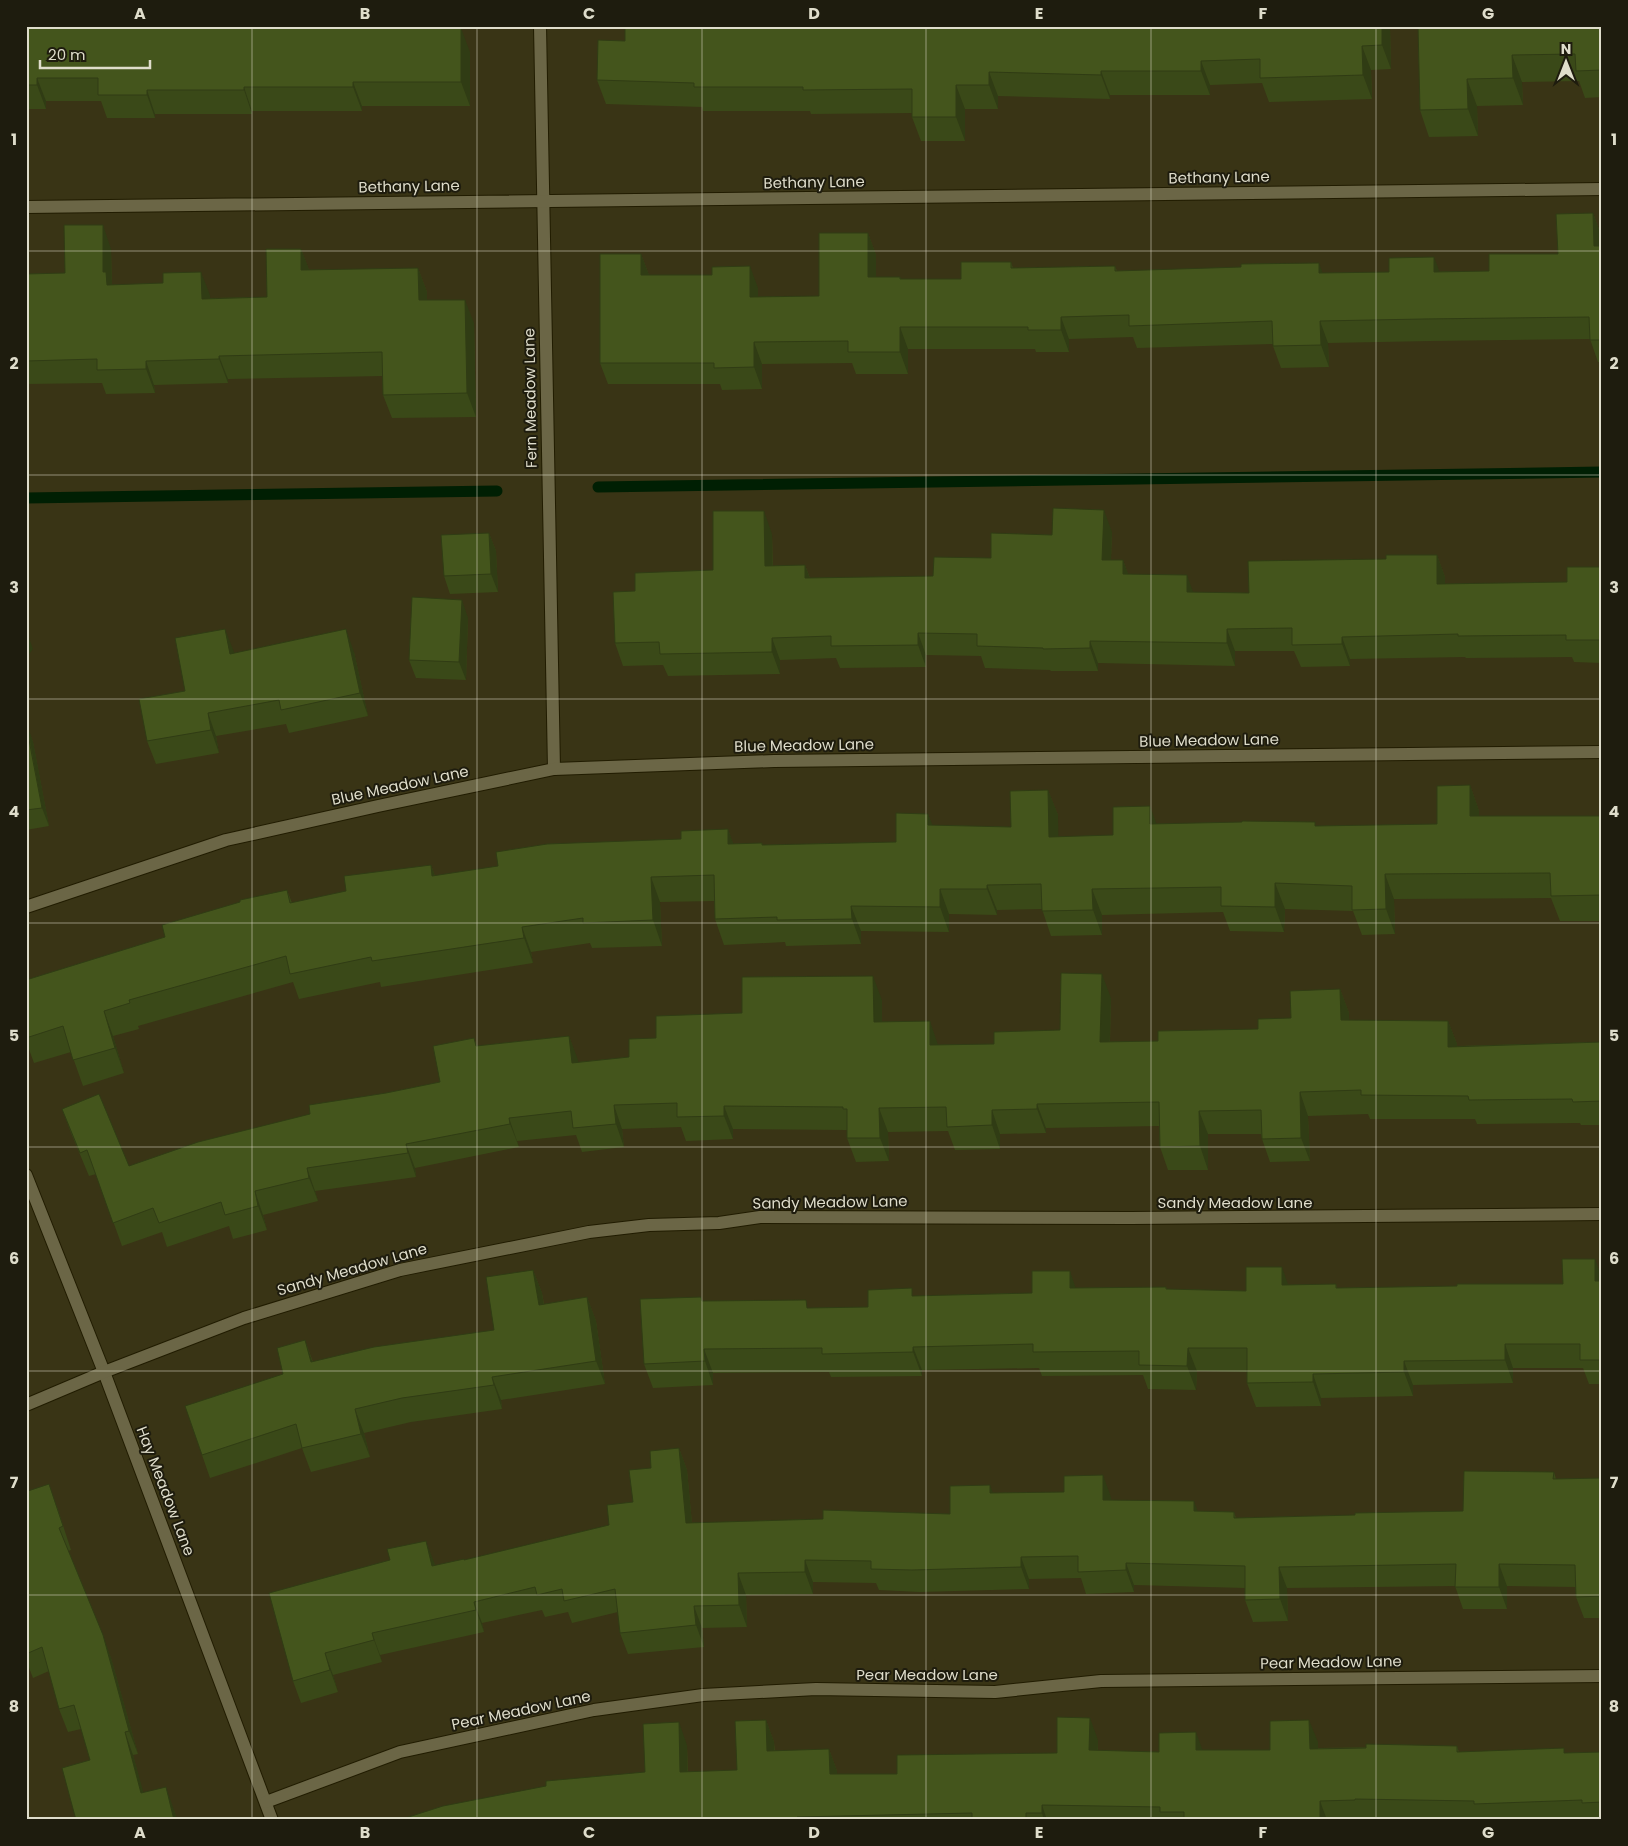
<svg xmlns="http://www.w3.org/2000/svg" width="1628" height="1846" viewBox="0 0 1628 1846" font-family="Poppins,sans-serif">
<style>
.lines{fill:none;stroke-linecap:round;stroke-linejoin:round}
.stream{stroke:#001f03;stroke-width:11}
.minor-casing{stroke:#211c00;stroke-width:14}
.minor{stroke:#6b6646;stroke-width:12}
.wall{fill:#3a4918}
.shaded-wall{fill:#303c14}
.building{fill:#44551c;stroke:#303c14}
.grid{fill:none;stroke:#dfddcb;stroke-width:1;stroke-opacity:0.55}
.labels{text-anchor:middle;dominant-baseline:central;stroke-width:4;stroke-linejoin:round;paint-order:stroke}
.street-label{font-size:15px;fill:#dfddcb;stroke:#1e1c0e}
.neatline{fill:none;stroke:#dfddcb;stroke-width:2}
.grid-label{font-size:16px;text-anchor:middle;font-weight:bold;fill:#dfddcb}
</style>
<rect width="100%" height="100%" fill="#393415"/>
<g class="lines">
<g class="stream">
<polyline points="598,487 1602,472"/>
<polyline points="26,498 497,491"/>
</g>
<g class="minor-casing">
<g id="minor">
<polyline points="540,26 554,769"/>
<polyline points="26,207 1602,189"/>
<polyline points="26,907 226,840 378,806 554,769 774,761 1602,752"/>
<polyline points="26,1175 104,1372 272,1820"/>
<polyline points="26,1405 104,1372 244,1318 400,1270 589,1232 649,1225 719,1223 760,1217 1131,1218 1602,1214"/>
<polyline points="266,1802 400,1752 594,1710 703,1695 816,1689 995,1692 1101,1681 1602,1676"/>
</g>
</g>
<use href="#minor" class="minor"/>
</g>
<g class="wall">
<polygon points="26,26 355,26 356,28 470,52 470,106 362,106 362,111 252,111 252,114 155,114 155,118 107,118 101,101 46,101 46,109 26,109"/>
<polygon points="1390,26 1391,69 1371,70 1372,99 1269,102 1262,83 1210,85 1210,95 1110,95 1110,99 998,96 998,109 965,109 965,141 921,141 912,117 912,113 811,114 810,111 703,111 702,107 606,104 597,80 625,41"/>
<polygon points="1418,26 1602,26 1602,97 1585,98 1579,81 1522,82 1523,105 1477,106 1478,136 1429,137 1420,110"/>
<polygon points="1593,213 1601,235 1602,246 1602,362 1598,362 1590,339 1431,341 1328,343 1329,367 1281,368 1273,346 1273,344 1137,348 1133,337 1069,339 1069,352 1036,352 1035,349 908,349 908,374 856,374 852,363 762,364 762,389 722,390 720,384 608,384 600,363 641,254 649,275 758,288 758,297 819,296 868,233 876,255 876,277 900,277 901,279 961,279 1011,262 1013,268 1115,266 1117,271 1322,273 1489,271 1558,254"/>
<polygon points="111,249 112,285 210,295 210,298 267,297 301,249 309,270 418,268 427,292 427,300 474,323 476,417 392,418 383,395 383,376 228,379 228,383 154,385 155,393 106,394 102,383 26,384 26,274 65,273"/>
<polygon points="1112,532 1111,560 1123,560 1128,574 1193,592 1249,593 1386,559 1437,555 1445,577 1445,584 1567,582 1602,567 1602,663 1574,662 1572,657 1466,658 1465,657 1350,659 1350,666 1301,667 1294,651 1235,651 1235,666 1098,663 1098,671 1051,671 1050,670 985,668 981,656 926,655 926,667 840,668 836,658 780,660 780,674 668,676 663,665 623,666 615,643 635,591 713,570 772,534 773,566 805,565 810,578 933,576 991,558 1052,535"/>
<polygon points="489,533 496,551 498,592 450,594 444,576"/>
<polygon points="468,618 466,680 416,678 409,660"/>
<polygon points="354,652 368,716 289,733 286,724 216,736 219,753 156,764 147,741 185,691 234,654"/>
<polygon points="26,724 33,742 49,826 26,830"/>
<polygon points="1470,785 1479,811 1479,816 1602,816 1602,921 1560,921 1551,898 1394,899 1395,934 1362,935 1353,911 1285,909 1284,932 1230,931 1223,912 1102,915 1102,935 1051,936 1042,909 997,910 997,915 949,914 949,932 861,931 861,944 786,946 785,942 724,945 715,919 715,901 660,902 662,946 592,948 590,943 531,952 533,963 381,987 380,982 299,999 293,982 138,1026 139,1029 113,1036 124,1073 83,1086 71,1052 34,1063 26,1041 26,980 165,937 287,890 292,903 346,891 431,865 435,876 681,839 728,829 733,844 762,843 763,845 896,842 928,814 932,825 1011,827 1048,790 1058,815 1058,837 1113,835 1156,824 1316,826 1437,824"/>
<polygon points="1340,989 1349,1013 1349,1020 1448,1021 1457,1044 1457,1046 1602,1042 1602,1125 1581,1125 1580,1123 1477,1124 1475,1119 1370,1119 1368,1114 1308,1116 1310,1161 1270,1162 1262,1139 1261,1134 1208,1134 1208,1170 1168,1170 1160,1147 1159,1126 1046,1128 1046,1133 1000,1134 1000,1149 955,1150 948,1131 888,1132 889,1161 856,1162 847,1138 847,1130 733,1129 733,1139 686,1141 681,1127 622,1129 624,1147 582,1152 576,1135 517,1141 519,1147 415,1168 416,1177 315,1191 318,1201 263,1215 267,1230 233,1239 229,1226 167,1247 162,1232 122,1246 96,1174 89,1176 71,1133 62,1109 129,1166 310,1114 386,1093 440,1082 474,1038 477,1046 569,1036 578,1062 629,1057 656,1038 742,1013 882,1000 882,1022 938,1045 994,1044 1060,1030 1111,998 1110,1042 1158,1041 1258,1029 1291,1018"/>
<polygon points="533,1270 542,1293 544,1304 587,1297 596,1321 605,1384 501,1400 502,1409 411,1422 364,1433 370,1457 311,1472 302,1448 210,1478 202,1455 283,1374 305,1340 313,1362 494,1330"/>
<polygon points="1602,1278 1602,1384 1589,1384 1583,1368 1513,1368 1513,1383 1413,1385 1413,1396 1321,1398 1321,1406 1256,1407 1247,1383 1247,1372 1197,1371 1196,1390 1148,1389 1143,1375 1042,1376 1039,1368 922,1370 922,1376 831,1377 829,1372 713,1373 713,1385 653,1388 644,1364 701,1297 703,1301 809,1308 868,1307 915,1296 1032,1293 1076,1288 1166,1287 1167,1289 1246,1291 1288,1285 1336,1284 1337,1288 1563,1284"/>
<polygon points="679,1448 687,1470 692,1523 823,1519 950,1514 993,1493 1111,1497 1111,1500 1198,1511 1234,1512 1236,1518 1355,1515 1463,1511 1554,1472 1556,1479 1602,1478 1602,1618 1584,1618 1576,1597 1576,1587 1507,1586 1507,1609 1463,1609 1455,1586 1287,1588 1288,1621 1253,1622 1245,1600 1245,1588 1134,1585 1134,1592 1086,1594 1081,1578 1029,1579 1029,1589 920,1592 879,1590 876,1583 813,1582 813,1594 746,1595 747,1627 702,1628 704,1647 628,1654 620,1633 618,1612 572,1623 568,1612 545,1617 542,1610 482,1623 484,1632 380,1655 382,1662 333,1675 338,1692 301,1703 293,1681 434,1562 435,1566 464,1560 609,1525 633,1502 651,1468"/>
<polygon points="26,1480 29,1490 57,1507 71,1550 68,1551 111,1658 138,1754 133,1755 143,1793 174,1810 177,1820 90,1760 81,1729 68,1732 59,1709 49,1671 33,1678 26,1660"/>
<polygon points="766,1720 774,1742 775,1751 829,1749 837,1771 837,1774 897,1774 1057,1753 1098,1740 1098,1751 1159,1752 1203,1750 1270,1750 1318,1742 1318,1748 1457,1746 1459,1752 1566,1753 1602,1752 1602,1820 399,1820 645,1772 687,1745 688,1772 737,1770"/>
</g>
<g class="shaded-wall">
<polygon points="1382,26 1390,26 1391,69 1382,45"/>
<polygon points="461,28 470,52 470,106 461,82"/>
<polygon points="1362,46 1371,70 1372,99 1363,75"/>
<polygon points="1512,55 1522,82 1523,105 1513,78"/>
<polygon points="1201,61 1210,85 1210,95 1201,71"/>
<polygon points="1101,71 1110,95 1110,99 1101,75"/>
<polygon points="989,72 998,96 998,109 989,85"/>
<polygon points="37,78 46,101 46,109 37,85"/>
<polygon points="1467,79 1477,106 1478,136 1468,109"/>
<polygon points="353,82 362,106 362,111 353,87"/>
<polygon points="956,85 965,109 965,141 956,117"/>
<polygon points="244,87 252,111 252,114 244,90"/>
<polygon points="147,90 155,114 155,118 147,95"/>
<polygon points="1593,213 1601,235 1602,268 1594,246"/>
<polygon points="103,225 111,249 112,287 107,285 103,272"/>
<polygon points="868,233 876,255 876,299 868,277"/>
<polygon points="301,249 310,272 301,270"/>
<polygon points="641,254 649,275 641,275"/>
<polygon points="1434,257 1442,278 1434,272"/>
<polygon points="1319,263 1327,285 1319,273"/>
<polygon points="750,266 758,288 758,319 750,297"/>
<polygon points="418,268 427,292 427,324 419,300"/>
<polygon points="201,272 210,295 211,322 202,299"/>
<polygon points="465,300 474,323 476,417 467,393"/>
<polygon points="1061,317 1069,339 1069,352 1061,330"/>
<polygon points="1320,321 1328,343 1329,367 1321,345"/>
<polygon points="900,327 908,349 908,374 900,352"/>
<polygon points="754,342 762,364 762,389 754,367"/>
<polygon points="219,356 228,379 228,383 219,359"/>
<polygon points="146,361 154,385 155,393 146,369"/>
<polygon points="1104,510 1112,532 1110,582 1102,560"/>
<polygon points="764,511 772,534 773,588 765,566"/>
<polygon points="489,533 496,551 498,592 491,574"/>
<polygon points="1437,555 1445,577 1445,606 1437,584"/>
<polygon points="1123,560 1131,582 1123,574"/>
<polygon points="805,565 813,587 805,578"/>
<polygon points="1187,575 1195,597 1187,592"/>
<polygon points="462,600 468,618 466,680 459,662"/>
<polygon points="225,629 234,652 238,677 230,654"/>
<polygon points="346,629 354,652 368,716 360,693"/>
<polygon points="1227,629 1235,651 1235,666 1227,643"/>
<polygon points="26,630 33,649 26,658"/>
<polygon points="918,633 926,655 926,667 918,645"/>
<polygon points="1342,637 1350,659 1350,666 1342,644"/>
<polygon points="772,638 780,660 780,674 772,652"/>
<polygon points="1090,641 1098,663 1098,671 1090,648"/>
<polygon points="208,713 216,736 219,753 211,730"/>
<polygon points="27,724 33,742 49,826 42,808"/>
<polygon points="1470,785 1479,811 1479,842 1470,816"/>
<polygon points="1048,790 1058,815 1059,862 1049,837"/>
<polygon points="1150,806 1159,831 1150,824"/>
<polygon points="928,814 938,839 928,825"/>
<polygon points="728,829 737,854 728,844"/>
<polygon points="431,865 440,890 432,876"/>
<polygon points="1385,874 1394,899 1395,934 1386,909"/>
<polygon points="651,877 660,902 662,946 653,920"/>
<polygon points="1275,883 1285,909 1284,932 1275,907"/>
<polygon points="987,885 997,910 997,915 987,889"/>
<polygon points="940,889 949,914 949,932 940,907"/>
<polygon points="1092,889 1102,915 1102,935 1093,910"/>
<polygon points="851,906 861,931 861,944 852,919"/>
<polygon points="522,927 531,952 533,963 524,938"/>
<polygon points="1102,974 1111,998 1109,1066 1100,1042"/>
<polygon points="873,976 882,1000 882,1046 874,1022"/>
<polygon points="1340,989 1349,1013 1350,1044 1341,1020"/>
<polygon points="104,1011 113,1036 124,1073 115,1048"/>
<polygon points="930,1021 938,1045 930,1045"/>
<polygon points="1448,1021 1457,1044 1457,1070 1448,1047"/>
<polygon points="569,1036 578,1060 581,1086 572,1063"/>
<polygon points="1300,1092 1308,1116 1310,1161 1301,1138"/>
<polygon points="1037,1104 1046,1128 1046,1133 1037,1109"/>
<polygon points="614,1105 622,1129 624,1147 616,1124"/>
<polygon points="724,1106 733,1129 733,1139 724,1116"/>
<polygon points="879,1108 888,1132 889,1161 880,1138"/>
<polygon points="992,1110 1000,1134 1000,1149 992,1125"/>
<polygon points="1199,1111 1208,1134 1208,1170 1200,1146"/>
<polygon points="509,1118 517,1141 519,1147 510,1124"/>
<polygon points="406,1144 415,1168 416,1177 408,1153"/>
<polygon points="307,1168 315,1191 318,1201 309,1178"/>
<polygon points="255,1191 263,1215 267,1230 258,1206"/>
<polygon points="1595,1259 1602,1278 1602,1299 1595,1281"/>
<polygon points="1282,1267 1290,1290 1282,1285"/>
<polygon points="533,1270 542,1293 547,1328 539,1305"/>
<polygon points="1070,1271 1078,1295 1070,1288"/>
<polygon points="587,1297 596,1321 605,1384 596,1361"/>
<polygon points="305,1340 313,1364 311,1362"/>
<polygon points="1505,1344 1513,1368 1513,1383 1505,1360"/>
<polygon points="913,1347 922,1370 922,1376 913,1352"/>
<polygon points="1188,1348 1197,1371 1196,1390 1187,1366"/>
<polygon points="704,1349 713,1373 713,1385 705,1361"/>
<polygon points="1404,1361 1413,1385 1413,1396 1404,1372"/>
<polygon points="1313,1374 1321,1398 1321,1406 1313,1382"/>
<polygon points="492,1377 501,1400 502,1409 494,1385"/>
<polygon points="355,1409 364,1433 370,1457 361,1434"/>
<polygon points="679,1448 687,1470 694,1545 686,1523"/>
<polygon points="1103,1475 1111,1497 1111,1522 1103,1500"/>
<polygon points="990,1485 998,1507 990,1493"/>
<polygon points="1194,1501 1202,1523 1194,1511"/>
<polygon points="426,1541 434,1562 440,1588 432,1566"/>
<polygon points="1021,1557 1029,1579 1029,1589 1021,1567"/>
<polygon points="805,1560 813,1582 813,1594 805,1572"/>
<polygon points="1126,1563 1134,1585 1134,1592 1126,1570"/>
<polygon points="1499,1564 1507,1586 1507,1609 1499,1587"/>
<polygon points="1279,1567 1287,1588 1288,1621 1280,1599"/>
<polygon points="738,1573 746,1595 747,1627 739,1605"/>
<polygon points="474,1602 482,1623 484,1632 476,1610"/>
<polygon points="694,1606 702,1628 704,1647 696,1625"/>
<polygon points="372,1633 380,1655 382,1662 374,1640"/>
<polygon points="103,1635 111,1658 138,1754 129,1731"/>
<polygon points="325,1653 333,1675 338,1692 330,1670"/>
<polygon points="1090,1718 1098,1740 1097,1773 1089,1750"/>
<polygon points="766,1720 774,1742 775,1773 767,1751"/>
<polygon points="1309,1720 1318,1742 1318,1771 1310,1749"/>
<polygon points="679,1722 687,1745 688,1794 680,1772"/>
<polygon points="125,1732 133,1755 150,1816 141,1793"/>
<polygon points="1196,1732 1204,1754 1196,1750"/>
<polygon points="829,1749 837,1771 838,1796 830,1774"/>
<polygon points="166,1787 174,1810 177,1820 174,1820"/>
<polygon points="1320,1801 1327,1820 1320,1820"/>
<polygon points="1042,1805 1047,1820 1044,1820 1042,1813"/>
</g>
<g class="building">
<polygon points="26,26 353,26 353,28 461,28 461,82 353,82 353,87 244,87 244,90 147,90 147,95 98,95 98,78 37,78 37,85 26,85"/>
<polygon points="625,26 1382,26 1382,45 1362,46 1363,75 1260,78 1260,59 1201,61 1201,71 1101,71 1101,75 989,72 989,85 956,85 956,117 912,117 912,89 803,90 803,87 694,87 694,83 597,80 598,40 625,41"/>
<polygon points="1418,26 1602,26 1602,70 1576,71 1575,54 1512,55 1513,78 1467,79 1468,109 1420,110"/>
<polygon points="1593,213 1594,246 1602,246 1602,340 1590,340 1589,317 1423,319 1320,321 1321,345 1273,346 1272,321 1129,326 1129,315 1061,317 1061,330 1028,330 1028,327 900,327 900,352 848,352 848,341 754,342 754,367 714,368 714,363 600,363 600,254 641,254 641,275 712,275 712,267 750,266 750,297 819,296 819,233 868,233 868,277 900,277 900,279 961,279 961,262 1011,262 1011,268 1115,266 1115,271 1241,267 1241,264 1319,263 1319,273 1389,272 1389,258 1434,257 1434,272 1489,271 1489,254 1558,254 1556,214"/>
<polygon points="64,225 103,225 103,272 106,272 107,285 163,283 163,273 201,272 202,299 267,297 266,249 301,249 301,270 418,268 419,300 465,300 467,393 383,395 382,352 219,356 219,359 146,361 146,369 97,370 97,359 26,361 26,274 65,273"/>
<polygon points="1053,508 1104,510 1102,560 1123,560 1123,574 1187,575 1187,592 1249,593 1248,561 1386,559 1386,555 1437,555 1437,584 1567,582 1567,567 1602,567 1602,640 1566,640 1566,635 1458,636 1458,634 1342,637 1342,644 1292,645 1292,628 1227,629 1227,643 1090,641 1090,648 1043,649 1043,648 977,646 977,634 918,633 918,645 831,646 831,636 772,638 772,652 660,654 659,642 615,643 613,592 635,591 635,573 713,570 713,511 764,511 765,566 805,565 805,578 933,576 934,557 991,558 991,533 1052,535"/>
<polygon points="489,533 491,574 444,576 441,535"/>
<polygon points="412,597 462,600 459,662 409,660"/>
<polygon points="225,629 230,654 346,629 360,693 281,710 279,700 208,713 211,730 147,741 139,699 185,691 175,638"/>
<polygon points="26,724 42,808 26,810"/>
<polygon points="1470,785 1470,816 1602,816 1602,895 1551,896 1550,873 1385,874 1386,909 1352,910 1352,886 1275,883 1275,907 1221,906 1221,887 1092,889 1093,910 1042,911 1041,884 987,885 987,889 940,889 940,907 851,906 852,919 777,920 777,917 715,919 714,875 651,877 653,920 583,923 583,918 522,927 524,938 372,961 371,957 290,974 286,956 129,1000 130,1003 104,1011 115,1048 73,1060 63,1026 26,1038 26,980 165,937 162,925 240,902 240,900 287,890 290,903 346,891 344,876 431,865 432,876 498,866 496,852 547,844 681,839 681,831 728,829 728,844 762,843 762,845 896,842 896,813 928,814 928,825 1011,827 1010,791 1048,790 1049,837 1113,835 1113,807 1150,806 1150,824 1242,822 1242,821 1315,822 1315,826 1437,824 1437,786"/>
<polygon points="1061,973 1102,974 1100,1042 1158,1041 1158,1031 1258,1029 1258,1019 1291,1018 1290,991 1340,989 1341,1020 1448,1021 1448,1047 1602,1042 1602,1101 1573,1102 1572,1099 1469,1100 1468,1096 1361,1095 1361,1090 1300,1092 1301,1138 1262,1139 1261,1110 1199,1111 1200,1146 1160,1147 1159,1102 1037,1104 1037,1109 992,1110 992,1125 947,1127 946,1107 879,1108 880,1138 847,1138 847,1109 843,1109 843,1107 724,1106 724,1116 677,1117 677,1103 614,1105 616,1124 573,1128 571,1111 509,1118 510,1124 406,1144 408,1153 307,1168 309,1178 255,1191 258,1206 225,1215 221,1202 159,1223 153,1208 113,1223 87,1150 80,1153 62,1109 99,1094 129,1166 198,1142 310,1114 309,1105 386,1093 440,1082 433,1046 474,1038 476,1046 569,1036 572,1063 629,1057 629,1039 656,1038 656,1016 742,1013 742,977 873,976 874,1022 930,1021 930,1045 994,1044 994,1032 1060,1030"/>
<polygon points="1562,1259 1595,1259 1595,1281 1602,1281 1602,1360 1580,1360 1580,1344 1505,1344 1505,1360 1404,1361 1404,1372 1313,1374 1313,1382 1247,1383 1247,1348 1188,1348 1187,1366 1139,1365 1139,1351 1033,1352 1033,1344 913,1347 913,1352 822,1354 822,1348 704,1349 705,1361 644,1364 640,1299 701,1297 702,1301 806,1300 807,1308 868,1307 868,1290 912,1288 912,1296 1032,1293 1032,1271 1070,1271 1070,1288 1166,1287 1166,1289 1246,1291 1246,1267 1282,1267 1282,1285 1336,1284 1336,1288 1457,1286 1457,1284 1563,1284"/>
<polygon points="533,1270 539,1305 587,1297 596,1361 492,1377 494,1385 402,1398 355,1409 361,1434 302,1448 296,1424 202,1455 185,1406 283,1374 277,1348 305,1340 311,1362 374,1347 494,1330 486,1277"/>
<polygon points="679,1448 686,1523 823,1519 823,1510 950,1514 950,1486 990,1485 990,1493 1064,1492 1064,1476 1103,1475 1103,1500 1194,1501 1194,1511 1234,1512 1234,1518 1355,1515 1355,1513 1463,1511 1464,1471 1554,1472 1553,1479 1602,1478 1602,1596 1576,1597 1575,1565 1499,1564 1499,1587 1455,1587 1456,1564 1279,1567 1280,1599 1245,1600 1245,1566 1126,1563 1126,1570 1078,1572 1078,1556 1021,1557 1021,1567 912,1570 871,1569 871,1561 805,1560 805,1572 738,1573 739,1605 694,1606 696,1625 620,1633 615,1589 564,1601 562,1589 537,1595 535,1587 474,1602 476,1610 372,1633 374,1640 325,1653 330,1670 293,1681 269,1593 390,1560 387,1549 426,1541 432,1566 464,1559 464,1560 609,1525 607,1505 633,1502 629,1470 651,1468 650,1451"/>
<polygon points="26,1484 28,1491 49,1484 63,1526 59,1528 103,1635 129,1731 125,1732 141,1793 166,1787 174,1820 76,1820 62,1768 90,1760 74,1705 59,1709 42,1647 26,1654"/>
<polygon points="1057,1717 1090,1718 1089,1750 1159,1752 1159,1733 1196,1732 1196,1750 1270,1750 1270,1721 1309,1720 1310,1749 1366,1748 1366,1744 1457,1746 1457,1752 1564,1748 1564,1753 1602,1752 1602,1802 1582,1803 1582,1800 1474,1804 1474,1801 1355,1799 1355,1800 1320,1801 1320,1820 1184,1820 1184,1812 1160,1812 1160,1807 1042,1805 1042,1813 1026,1813 1026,1820 972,1820 972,1813 797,1817 797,1820 399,1820 443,1806 546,1786 546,1781 645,1772 643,1724 679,1722 680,1772 737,1770 735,1721 766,1720 767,1751 829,1749 830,1774 897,1774 897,1755 1057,1753"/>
</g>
<path class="grid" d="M 252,26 L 252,1820M 477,26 L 477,1820M 702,26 L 702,1820M 926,26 L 926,1820M 1151,26 L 1151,1820M 1376,26 L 1376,1820M 26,251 L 1602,251M 26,475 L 1602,475M 26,699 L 1602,699M 26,923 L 1602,923M 26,1147 L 1602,1147M 26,1371 L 1602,1371M 26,1595 L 1602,1595"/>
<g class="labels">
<g class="street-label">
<text transform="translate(1219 177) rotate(-1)">Bethany Lane</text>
<text transform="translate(814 182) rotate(-1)">Bethany Lane</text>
<text transform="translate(409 186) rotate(-1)">Bethany Lane</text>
<text transform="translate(530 398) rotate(-91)">Fern Meadow Lane</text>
<text transform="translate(1209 740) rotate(-1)">Blue Meadow Lane</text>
<text transform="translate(804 745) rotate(-1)">Blue Meadow Lane</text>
<text transform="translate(400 785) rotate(-12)">Blue Meadow Lane</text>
<text transform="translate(830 1202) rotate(-1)">Sandy Meadow Lane</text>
<text x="1235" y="1202">Sandy Meadow Lane</text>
<text transform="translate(352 1269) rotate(-16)">Sandy Meadow Lane</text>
<text transform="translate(166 1491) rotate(69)">Hay Meadow Lane</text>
<text transform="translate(1331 1662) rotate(-1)">Pear Meadow Lane</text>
<text x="927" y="1674">Pear Meadow Lane</text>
<text transform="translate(521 1710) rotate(-12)">Pear Meadow Lane</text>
</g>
</g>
<rect width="1628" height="1846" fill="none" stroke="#1e1c0e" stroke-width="55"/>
<g transform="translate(1566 62)" stroke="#1e1c0e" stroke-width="4" paint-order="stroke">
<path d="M0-4L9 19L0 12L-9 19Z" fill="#dfddcb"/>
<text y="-8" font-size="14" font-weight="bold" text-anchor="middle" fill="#dfddcb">N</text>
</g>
<path d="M40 60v8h110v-8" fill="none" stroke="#dfddcb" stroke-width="2.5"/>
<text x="48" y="60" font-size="15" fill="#dfddcb" stroke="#1e1c0e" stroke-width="4" paint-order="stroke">20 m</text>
<rect x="28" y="28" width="1572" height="1790" class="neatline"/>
<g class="grid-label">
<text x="140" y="19">A</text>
<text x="365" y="19">B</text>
<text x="589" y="19">C</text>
<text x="814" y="19">D</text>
<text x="1039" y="19">E</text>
<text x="1263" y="19">F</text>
<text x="1488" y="19">G</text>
<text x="14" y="145">1</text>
<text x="1614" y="145">1</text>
<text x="14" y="369">2</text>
<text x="1614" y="369">2</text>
<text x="14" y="593">3</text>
<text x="1614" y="593">3</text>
<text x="14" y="817">4</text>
<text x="1614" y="817">4</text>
<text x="14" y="1041">5</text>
<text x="1614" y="1041">5</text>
<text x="14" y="1264">6</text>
<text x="1614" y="1264">6</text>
<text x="14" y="1488">7</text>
<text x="1614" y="1488">7</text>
<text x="14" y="1712">8</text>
<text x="1614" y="1712">8</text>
<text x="140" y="1838">A</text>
<text x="365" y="1838">B</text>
<text x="589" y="1838">C</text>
<text x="814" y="1838">D</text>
<text x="1039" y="1838">E</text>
<text x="1263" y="1838">F</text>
<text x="1488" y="1838">G</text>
</g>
</svg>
